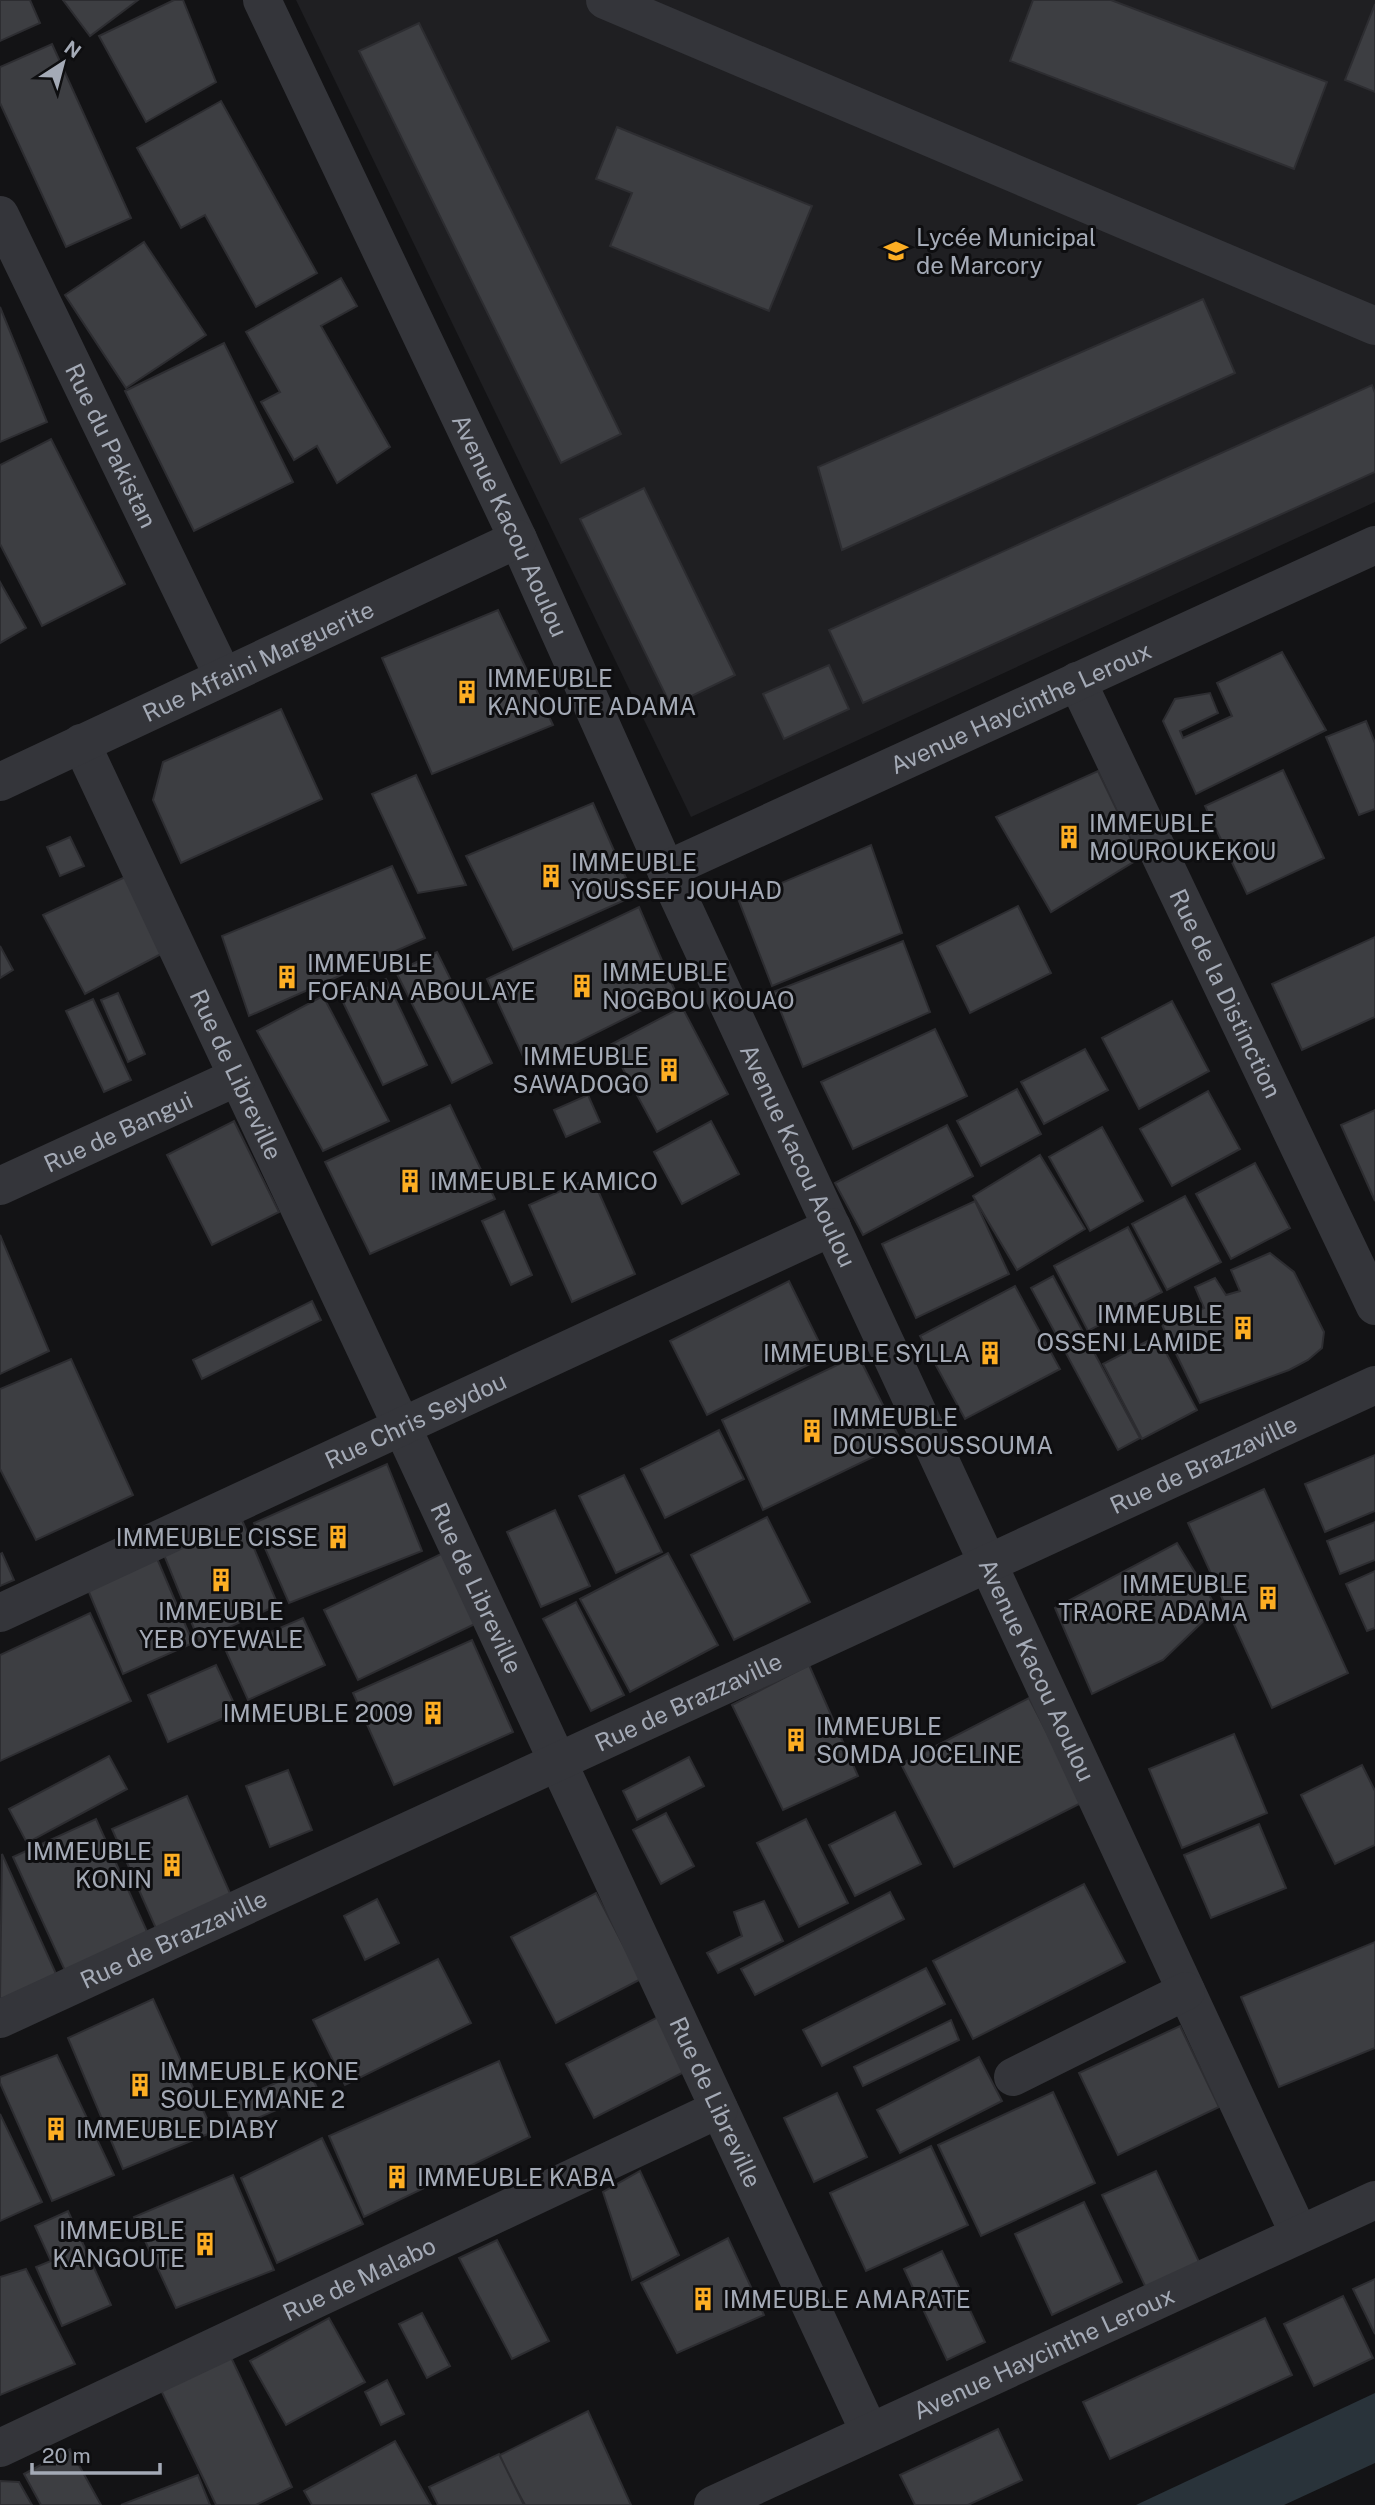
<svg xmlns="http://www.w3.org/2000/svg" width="1375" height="2505" viewBox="0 0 1375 2505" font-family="'Public Sans',sans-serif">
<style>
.built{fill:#1f1f22}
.water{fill:#29333a}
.building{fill:#3d3e42;stroke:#2d2d31;stroke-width:2}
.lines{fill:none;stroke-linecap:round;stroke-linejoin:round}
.minor{stroke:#34353a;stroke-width:38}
.labels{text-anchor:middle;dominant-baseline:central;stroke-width:6;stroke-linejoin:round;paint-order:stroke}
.poi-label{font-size:24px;fill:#a4aab6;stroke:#0e0e10;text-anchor:start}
.street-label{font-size:24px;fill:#a4aab6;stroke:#0e0e10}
</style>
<rect width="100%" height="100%" fill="#131315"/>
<polygon class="built" points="296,0 1375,0 1375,502 691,817"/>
<polygon class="water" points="1375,2393 1375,2463 1284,2505 1136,2505"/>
<g class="building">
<polygon points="0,0 30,0 40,23 0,41"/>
<polygon points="63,0 138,0 90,36"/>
<polygon points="174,0 183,0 216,82 146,122 99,36"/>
<polygon points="1033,0 1111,0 1327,82 1294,169 1010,61"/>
<polygon points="1375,4 1375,92 1345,80"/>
<polygon points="419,23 621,434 561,463 359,51"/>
<polygon points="52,44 131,218 66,247 0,103 0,67"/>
<polygon points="221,101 317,273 256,307 205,215 181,228 137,148"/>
<polygon points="617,127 812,206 769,311 610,246 632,193 596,179"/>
<polygon points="144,242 206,335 126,388 65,295"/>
<polygon points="341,278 357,306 321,326 390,447 337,483 317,446 294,460 261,402 280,392 246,332"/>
<polygon points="1203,299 1235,373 842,550 818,467"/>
<polygon points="0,307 47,422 0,442"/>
<polygon points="224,343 293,482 194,531 125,391"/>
<polygon points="1372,385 1375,393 1375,472 863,703 829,630"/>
<polygon points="51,439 125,584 42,626 0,544 0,465"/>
<polygon points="644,488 735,675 671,706 580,519"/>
<polygon points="0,582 26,628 0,643"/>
<polygon points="498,610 553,725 432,774 382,658"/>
<polygon points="1282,652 1326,730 1196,794 1163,721 1175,699 1210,693 1218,713 1180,731 1183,738 1232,716 1217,683"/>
<polygon points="829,665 849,709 784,739 763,694"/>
<polygon points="281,709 322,799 181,863 153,800 163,762"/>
<polygon points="1366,721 1375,743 1375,809 1359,815 1326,737"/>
<polygon points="1283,770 1324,858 1247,894 1205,806"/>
<polygon points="1098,771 1140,858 1051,912 996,817"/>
<polygon points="416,775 466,885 418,893 372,794"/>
<polygon points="593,803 634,896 513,950 466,856"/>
<polygon points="70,837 84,866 60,876 47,847"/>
<polygon points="871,845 902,933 772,986 739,901"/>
<polygon points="392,866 425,938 249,1016 222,936"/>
<polygon points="125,877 163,953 85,994 43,915"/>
<polygon points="1018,906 1051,973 970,1013 937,946"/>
<polygon points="639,907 676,993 528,1067 487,979"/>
<polygon points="1375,937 1375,1017 1302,1050 1272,984"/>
<polygon points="903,941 930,1012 803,1067 773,992"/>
<polygon points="0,946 13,970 0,978"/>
<polygon points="437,952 492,1063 452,1083 396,972"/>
<polygon points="386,979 427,1065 383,1085 342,1000"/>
<polygon points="118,993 145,1054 128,1062 101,1000"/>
<polygon points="323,996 389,1121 323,1151 257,1031"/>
<polygon points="93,999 131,1080 104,1092 66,1011"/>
<polygon points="1172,1001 1209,1071 1139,1109 1102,1038"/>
<polygon points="682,1007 728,1094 657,1132 610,1045"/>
<polygon points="935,1029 967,1096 853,1149 821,1082"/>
<polygon points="1085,1049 1108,1090 1044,1124 1021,1082"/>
<polygon points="1017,1089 1041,1134 981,1166 957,1121"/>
<polygon points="1208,1091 1240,1149 1172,1186 1140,1129"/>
<polygon points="588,1095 600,1122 566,1137 554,1110"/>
<polygon points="450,1105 495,1199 370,1254 325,1162"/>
<polygon points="1375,1110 1375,1201 1341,1125"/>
<polygon points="234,1121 279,1212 212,1245 167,1155"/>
<polygon points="711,1121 739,1174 682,1204 654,1152"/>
<polygon points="947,1125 973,1176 863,1235 835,1183"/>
<polygon points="1102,1127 1143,1201 1090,1231 1049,1157"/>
<polygon points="1040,1155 1085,1229 1017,1270 973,1196"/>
<polygon points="1255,1163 1290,1228 1231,1259 1196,1194"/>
<polygon points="592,1177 635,1274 572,1302 529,1205"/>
<polygon points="1185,1196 1221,1262 1167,1290 1132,1224"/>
<polygon points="975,1201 1009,1274 916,1318 882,1244"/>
<polygon points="504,1211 532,1275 511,1285 482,1221"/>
<polygon points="1128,1227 1162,1292 1088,1331 1054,1266"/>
<polygon points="0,1235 49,1351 0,1374"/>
<polygon points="1270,1253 1294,1272 1324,1332 1322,1348 1308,1360 1289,1370 1200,1403 1162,1325 1204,1308 1195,1287 1215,1278 1226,1295 1240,1291 1231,1270"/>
<polygon points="1053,1276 1140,1438 1118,1450 1031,1288"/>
<polygon points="789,1281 826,1356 707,1415 670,1341"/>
<polygon points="1015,1286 1060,1369 965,1419 920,1336"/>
<polygon points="312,1301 321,1320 202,1379 193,1360"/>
<polygon points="1157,1336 1197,1410 1142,1439 1103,1364"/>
<polygon points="858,1355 902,1443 763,1510 722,1420"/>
<polygon points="71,1359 133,1495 36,1540 0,1469 0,1389"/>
<polygon points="719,1430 744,1479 665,1518 641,1469"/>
<polygon points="1375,1455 1375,1511 1325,1532 1305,1484"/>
<polygon points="387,1464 422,1551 289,1603 254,1523"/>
<polygon points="624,1475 662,1552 616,1573 579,1496"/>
<polygon points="1264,1489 1348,1673 1272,1708 1188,1523"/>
<polygon points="555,1510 590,1586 541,1607 507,1532"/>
<polygon points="767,1517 810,1602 734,1640 691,1555"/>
<polygon points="242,1520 278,1605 199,1641 164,1555"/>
<polygon points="1375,1522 1375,1560 1340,1574 1327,1541"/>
<polygon points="1177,1543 1217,1608 1163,1660 1092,1694 1055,1608"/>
<polygon points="2,1553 14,1580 0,1586 0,1554"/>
<polygon points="443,1553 477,1623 358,1680 324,1610"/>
<polygon points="668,1553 718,1645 630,1692 580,1599"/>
<polygon points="156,1556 193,1643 123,1674 86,1585"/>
<polygon points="1375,1571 1375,1628 1367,1631 1346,1584"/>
<polygon points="576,1602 624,1695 591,1711 543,1619"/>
<polygon points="90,1613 131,1701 0,1761 0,1655"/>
<polygon points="303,1618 325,1665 248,1700 226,1651"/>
<polygon points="472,1640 513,1732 394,1785 353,1693"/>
<polygon points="216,1665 238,1712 168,1742 148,1695"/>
<polygon points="809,1665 858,1776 783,1810 732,1705"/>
<polygon points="1029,1698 1083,1802 954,1867 901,1764"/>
<polygon points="1234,1734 1267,1813 1182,1848 1149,1769"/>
<polygon points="109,1756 127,1789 27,1843 9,1809"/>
<polygon points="689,1757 704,1786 637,1820 623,1791"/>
<polygon points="1362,1765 1375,1791 1375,1845 1335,1864 1301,1795"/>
<polygon points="288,1770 312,1830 270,1847 246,1786"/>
<polygon points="187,1796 233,1900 158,1933 112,1829"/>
<polygon points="895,1812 921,1864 855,1896 829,1845"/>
<polygon points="666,1813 694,1866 661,1884 633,1830"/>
<polygon points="96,1819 150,1938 67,1975 13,1857"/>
<polygon points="806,1819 848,1903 799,1927 757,1843"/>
<polygon points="1259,1824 1286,1888 1211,1918 1184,1855"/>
<polygon points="2,1854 57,1976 2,2001 0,1997"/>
<polygon points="1084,1884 1125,1962 973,2039 933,1961"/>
<polygon points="890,1892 904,1919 755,1995 741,1969"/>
<polygon points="596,1893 641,1979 556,2023 511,1937"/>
<polygon points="377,1899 399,1943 365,1960 344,1916"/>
<polygon points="764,1901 783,1941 718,1973 707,1953 742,1936 734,1912"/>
<polygon points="1375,1942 1375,2048 1279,2087 1241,1997"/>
<polygon points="438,1959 471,2023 345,2085 313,2020"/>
<polygon points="926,1968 945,2004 822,2066 803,2030"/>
<polygon points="153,1999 213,2132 123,2169 68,2038"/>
<polygon points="660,2016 688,2070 594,2118 566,2064"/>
<polygon points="951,2020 959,2040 863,2086 854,2067"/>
<polygon points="1180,2026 1219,2107 1118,2155 1079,2073"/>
<polygon points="57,2055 114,2175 52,2201 0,2083 0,2077"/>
<polygon points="979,2057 1002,2101 900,2153 877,2110"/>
<polygon points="499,2061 530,2137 364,2217 329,2136"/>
<polygon points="308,2069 319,2092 234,2128 225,2105"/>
<polygon points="1053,2092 1095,2183 981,2236 938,2145"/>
<polygon points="837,2093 867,2157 814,2182 784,2118"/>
<polygon points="0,2114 42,2202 0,2221"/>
<polygon points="322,2138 363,2224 277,2263 241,2178"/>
<polygon points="931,2146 968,2225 866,2271 830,2193"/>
<polygon points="640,2171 679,2255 632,2280 603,2192"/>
<polygon points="1156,2171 1201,2266 1147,2290 1102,2195"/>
<polygon points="233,2175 274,2270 176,2308 134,2217"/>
<polygon points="1084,2202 1122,2282 1052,2315 1015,2234"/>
<polygon points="68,2211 111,2305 62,2326 36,2267 51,2261 35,2226"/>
<polygon points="728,2238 764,2315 677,2353 641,2283"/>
<polygon points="497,2240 549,2341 512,2359 459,2258"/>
<polygon points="942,2251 985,2342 947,2360 904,2269"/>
<polygon points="26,2269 75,2364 0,2395 0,2277"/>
<polygon points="1375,2279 1375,2334 1353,2289"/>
<polygon points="1343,2296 1373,2358 1314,2386 1284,2324"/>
<polygon points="422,2313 450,2366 427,2378 399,2324"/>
<polygon points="329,2318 365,2382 286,2425 250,2361"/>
<polygon points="1265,2318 1292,2375 1110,2459 1083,2402"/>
<polygon points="229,2353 292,2487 256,2505 216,2505 158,2384"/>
<polygon points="387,2380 404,2414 381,2425 365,2392"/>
<polygon points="588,2411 631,2505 525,2505 498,2456"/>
<polygon points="998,2429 1022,2480 968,2505 915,2505 900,2475"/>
<polygon points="395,2441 431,2505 312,2505 304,2491"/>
<polygon points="70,2449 101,2505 41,2505 24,2474"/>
<polygon points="499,2454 524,2505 438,2505 429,2487"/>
<polygon points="198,2475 210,2505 121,2505"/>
<polygon points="0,2481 19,2482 32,2505 0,2505"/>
</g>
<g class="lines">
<g class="minor">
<path id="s1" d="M 262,0 L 518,539 L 666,870 L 1299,2234"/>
<polyline points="605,0 1375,326"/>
<path id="s2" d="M 0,215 L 223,676"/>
<path id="s3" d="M 1077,681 L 1375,1306"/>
<path id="s4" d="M 81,743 L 402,1427 L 869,2431"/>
<path id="s5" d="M 0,782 L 518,539"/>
<path id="s6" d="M 666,870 L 1375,545"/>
<path id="s7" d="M 0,1186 L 237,1077"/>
<path id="s8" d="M 0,1613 L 832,1227"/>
<path id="s9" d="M 0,2019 L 1375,1385"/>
<polyline points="1013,2077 1186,1991"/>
<path id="s10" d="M 0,2448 L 719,2109"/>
<path id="s11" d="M 713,2505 L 1375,2200"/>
</g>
</g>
<defs>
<g id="school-bare" transform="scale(1.89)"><path d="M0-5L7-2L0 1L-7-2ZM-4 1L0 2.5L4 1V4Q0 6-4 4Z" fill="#fdae23" stroke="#0e0e10" stroke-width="2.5" paint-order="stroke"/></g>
<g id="building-bare" transform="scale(1.89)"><path d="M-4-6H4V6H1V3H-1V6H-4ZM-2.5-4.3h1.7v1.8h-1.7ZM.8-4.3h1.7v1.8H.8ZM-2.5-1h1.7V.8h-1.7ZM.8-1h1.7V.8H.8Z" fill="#fdae23" stroke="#0e0e10" stroke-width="2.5" paint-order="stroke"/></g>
</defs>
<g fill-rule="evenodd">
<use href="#school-bare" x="896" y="251"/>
<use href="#building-bare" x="467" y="692"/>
<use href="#building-bare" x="1069" y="837"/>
<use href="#building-bare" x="551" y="876"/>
<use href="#building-bare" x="287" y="977"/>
<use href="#building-bare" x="582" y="986"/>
<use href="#building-bare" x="669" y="1070"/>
<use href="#building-bare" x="410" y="1181"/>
<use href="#building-bare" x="1243" y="1328"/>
<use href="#building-bare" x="990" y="1353"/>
<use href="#building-bare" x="812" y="1431"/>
<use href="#building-bare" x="338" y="1537"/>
<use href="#building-bare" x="221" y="1580"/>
<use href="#building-bare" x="1268" y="1598"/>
<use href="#building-bare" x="433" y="1713"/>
<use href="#building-bare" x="796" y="1740"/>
<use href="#building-bare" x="172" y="1865"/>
<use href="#building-bare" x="140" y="2085"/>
<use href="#building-bare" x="56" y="2129"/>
<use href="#building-bare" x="397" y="2177"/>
<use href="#building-bare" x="205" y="2244"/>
<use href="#building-bare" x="703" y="2299"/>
</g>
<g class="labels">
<g class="poi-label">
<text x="916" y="237">Lycée Municipal<tspan x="916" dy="28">de Marcory</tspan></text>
<text x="487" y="678">IMMEUBLE<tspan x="487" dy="28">KANOUTE ADAMA</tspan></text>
<text x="1089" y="823">IMMEUBLE<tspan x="1089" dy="28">MOUROUKEKOU</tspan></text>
<text x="571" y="862">IMMEUBLE<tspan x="571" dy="28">YOUSSEF JOUHAD</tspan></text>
<text x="307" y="963">IMMEUBLE<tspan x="307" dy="28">FOFANA ABOULAYE</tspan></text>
<text x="602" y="972">IMMEUBLE<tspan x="602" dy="28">NOGBOU KOUAO</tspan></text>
<text x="649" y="1056" text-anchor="end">IMMEUBLE<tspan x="649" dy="28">SAWADOGO</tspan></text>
<text x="430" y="1181">IMMEUBLE KAMICO</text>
<text x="1223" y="1314" text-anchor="end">IMMEUBLE<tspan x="1223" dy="28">OSSENI LAMIDE</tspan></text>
<text x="970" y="1353" text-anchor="end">IMMEUBLE SYLLA</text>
<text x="832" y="1417">IMMEUBLE<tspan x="832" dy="28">DOUSSOUSSOUMA</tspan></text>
<text x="318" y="1537" text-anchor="end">IMMEUBLE CISSE</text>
<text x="1248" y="1584" text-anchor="end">IMMEUBLE<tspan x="1248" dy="28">TRAORE ADAMA</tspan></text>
<text x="221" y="1611" text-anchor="middle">IMMEUBLE<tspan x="221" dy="28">YEB OYEWALE</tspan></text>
<text x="413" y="1713" text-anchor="end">IMMEUBLE 2009</text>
<text x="816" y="1726">IMMEUBLE<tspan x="816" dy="28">SOMDA JOCELINE</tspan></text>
<text x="152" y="1851" text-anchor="end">IMMEUBLE<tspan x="152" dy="28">KONIN</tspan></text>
<text x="160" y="2071">IMMEUBLE KONE<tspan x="160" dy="28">SOULEYMANE 2</tspan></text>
<text x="76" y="2129">IMMEUBLE DIABY</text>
<text x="417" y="2177">IMMEUBLE KABA</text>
<text x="185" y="2230" text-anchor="end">IMMEUBLE<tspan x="185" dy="28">KANGOUTE</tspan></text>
<text x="723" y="2299">IMMEUBLE AMARATE</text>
</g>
<g class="street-label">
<text stroke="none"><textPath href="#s2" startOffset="256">Rue du Pakistan</textPath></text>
<text stroke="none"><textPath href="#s1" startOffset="581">Avenue Kacou Aoulou</textPath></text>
<text stroke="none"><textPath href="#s5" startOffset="285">Rue Affaini Marguerite</textPath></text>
<text stroke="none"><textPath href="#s6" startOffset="390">Avenue Haycinthe Leroux</textPath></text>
<text stroke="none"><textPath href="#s3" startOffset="346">Rue de la Distinction</textPath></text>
<text stroke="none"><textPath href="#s4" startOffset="366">Rue de Libreville</textPath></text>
<text stroke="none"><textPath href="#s7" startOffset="130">Rue de Bangui</textPath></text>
<text stroke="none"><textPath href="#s1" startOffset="1274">Avenue Kacou Aoulou</textPath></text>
<text stroke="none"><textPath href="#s8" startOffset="458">Rue Chris Seydou</textPath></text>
<text stroke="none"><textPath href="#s9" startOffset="1325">Rue de Brazzaville</textPath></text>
<text stroke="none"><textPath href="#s4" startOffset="933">Rue de Libreville</textPath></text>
<text stroke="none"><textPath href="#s1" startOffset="1841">Avenue Kacou Aoulou</textPath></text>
<text stroke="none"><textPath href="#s9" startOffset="758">Rue de Brazzaville</textPath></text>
<text stroke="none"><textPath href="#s9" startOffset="191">Rue de Brazzaville</textPath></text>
<text stroke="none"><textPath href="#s4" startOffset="1500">Rue de Libreville</textPath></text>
<text stroke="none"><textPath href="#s10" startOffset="397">Rue de Malabo</textPath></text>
<text stroke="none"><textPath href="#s11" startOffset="364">Avenue Haycinthe Leroux</textPath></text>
</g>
</g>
<g transform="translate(63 63) rotate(36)" stroke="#0e0e10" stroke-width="5" paint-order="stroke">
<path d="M0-5L12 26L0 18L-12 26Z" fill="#a4aab6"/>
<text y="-10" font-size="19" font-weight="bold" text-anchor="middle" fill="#a4aab6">N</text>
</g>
<path d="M32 2463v10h128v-10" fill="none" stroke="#a4aab6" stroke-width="3.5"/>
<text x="42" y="2463" font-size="21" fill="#a4aab6" stroke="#0e0e10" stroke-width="5" paint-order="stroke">20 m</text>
</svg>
